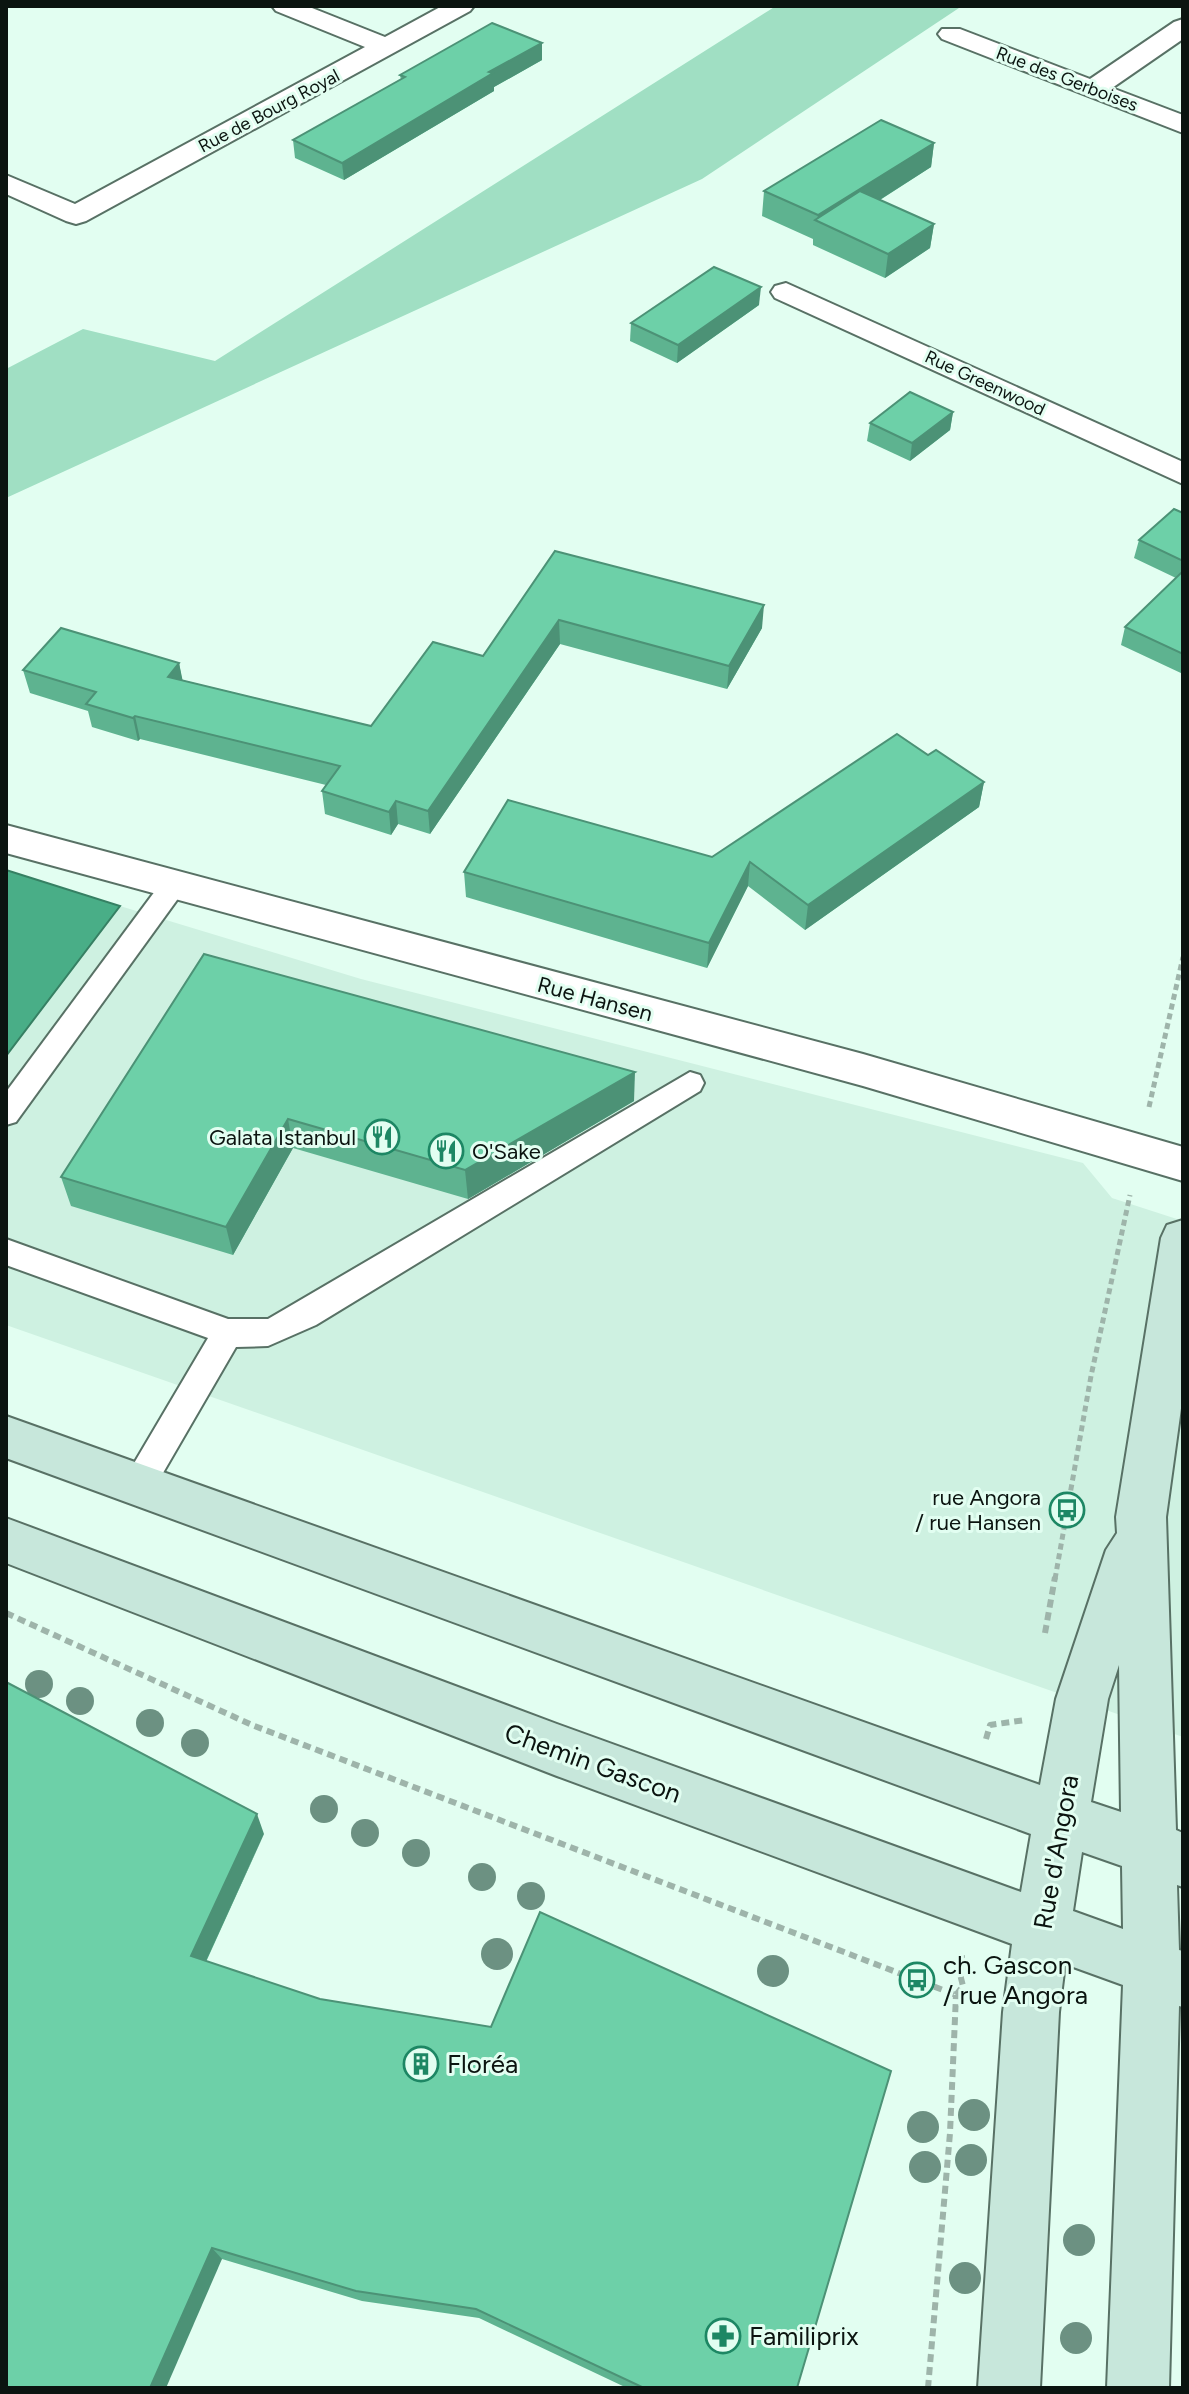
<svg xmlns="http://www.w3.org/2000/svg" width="1189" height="2394" viewBox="0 0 1189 2394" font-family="Figtree,sans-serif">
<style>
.built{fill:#cef1e1}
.green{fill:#a0dfc3}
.water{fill:#49ae87;stroke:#368063;stroke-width:2}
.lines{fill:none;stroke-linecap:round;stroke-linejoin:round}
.lane-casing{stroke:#587165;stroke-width:4}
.street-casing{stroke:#587165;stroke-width:4}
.secondary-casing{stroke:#587165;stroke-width:4}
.path-far1{stroke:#9eb4aa;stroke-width:5;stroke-dasharray:6 4;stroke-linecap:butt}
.path{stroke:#9eb4aa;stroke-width:6;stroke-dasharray:8 5;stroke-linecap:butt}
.lane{fill:#fff;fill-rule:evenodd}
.street{fill:#fff;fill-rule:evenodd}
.secondary{fill:#c7e7db;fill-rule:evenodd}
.tree{fill:#6c9182}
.wall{fill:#5eb390}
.shaded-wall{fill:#4c9276}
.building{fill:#6dd0a8;stroke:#4c9276;stroke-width:2}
.labels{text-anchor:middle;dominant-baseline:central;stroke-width:6;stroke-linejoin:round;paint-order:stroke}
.far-street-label{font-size:18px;fill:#0b1410;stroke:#e2fef1}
.street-label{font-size:22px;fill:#0b1410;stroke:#e2fef1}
.poi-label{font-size:22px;fill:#0b1410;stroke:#e2fef1;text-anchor:end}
.near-street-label{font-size:26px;fill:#0b1410;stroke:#e2fef1}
.near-poi-label{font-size:26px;fill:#0b1410;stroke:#e2fef1;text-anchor:start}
</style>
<rect width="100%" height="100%" fill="#e2fef1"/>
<polygon class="built" points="120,906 361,979 1083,1163 1112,1198 1183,1221 1183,1737 6,1325 6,1056"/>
<polygon class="green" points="776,6 962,6 702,179 6,498 6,369 83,329 215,361"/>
<polygon class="water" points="6,870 120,906 6,1056"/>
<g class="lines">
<g class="lane-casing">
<g id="lane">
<polygon points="173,876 182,879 186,886 182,893 16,1122 6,1125 6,1092 164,879"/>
<polygon points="690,1072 700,1075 704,1083 700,1091 316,1325 268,1346 236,1347 149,1497 137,1502 125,1497 120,1487 208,1338 6,1265 6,1239 228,1319 268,1319"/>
</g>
</g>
<g class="street-casing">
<g id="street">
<polygon points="272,6 307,6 385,37 442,6 474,6 470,11 86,221 76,224 66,221 6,194 6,175 75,204 365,47 276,11"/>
<polygon points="1183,19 1183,39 1112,88 1183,115 1183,133 942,39 938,34 942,29 960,29 1090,79 1174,22"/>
<polygon points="786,283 1183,462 1183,484 775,298 771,292 775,286"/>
<polygon points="6,825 863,1054 1183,1147 1183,1181 863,1086 6,853"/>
</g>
</g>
<g class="secondary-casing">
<path id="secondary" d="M 1183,1220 L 1183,1394 L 1166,1517 L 1176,1830 L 1183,1833 L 1183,1887 L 1177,1885 L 1179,1950 L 1183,1951 L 1183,2007 L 1179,2006 L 1169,2388 L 1107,2388 L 1123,1985 L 1065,1964 L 1059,2012 L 1040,2388 L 978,2388 L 1003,2012 L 1012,1944 L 557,1776 L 6,1563 L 6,1518 L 557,1724 L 1021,1892 L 1031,1834 L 6,1458 L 6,1416 L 1040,1785 L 1056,1699 L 1106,1550 L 1117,1533 L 1116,1517 L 1161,1238 L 1167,1225 ZM 1119,1665 L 1121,1812 L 1091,1802 L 1108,1699 ZM 1082,1852 L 1122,1866 L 1123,1929 L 1073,1911 Z"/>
</g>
<g class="path-far1">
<polyline points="1149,1107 1183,957"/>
<polyline points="1055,1579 1091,1376 1130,1195"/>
</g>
<g class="path">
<polyline points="6,1613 252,1725 956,1995"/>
<polyline points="1045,1633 1055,1577"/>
<polyline points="986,1739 990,1725 1025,1720"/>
<polyline points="956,1995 963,1986 960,1974 962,1955"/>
<polyline points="928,2388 950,2133 956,1995"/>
</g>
<use href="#lane" class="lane"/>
<use href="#street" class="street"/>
<use href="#secondary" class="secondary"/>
</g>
<g class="tree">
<circle cx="39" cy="1684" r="14"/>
<circle cx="80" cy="1701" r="14"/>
<circle cx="150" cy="1723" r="14"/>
<circle cx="195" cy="1743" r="14"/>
<circle cx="324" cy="1809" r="14"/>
<circle cx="365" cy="1833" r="14"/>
<circle cx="416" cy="1853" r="14"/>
<circle cx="482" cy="1877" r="14"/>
<circle cx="531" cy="1896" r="14"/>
<circle cx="497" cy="1954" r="16"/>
<circle cx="773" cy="1971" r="16"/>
<circle cx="974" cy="2115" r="16"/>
<circle cx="923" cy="2127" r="16"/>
<circle cx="971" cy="2160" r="16"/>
<circle cx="925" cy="2167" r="16"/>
<circle cx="1079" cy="2240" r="16"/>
<circle cx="965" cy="2278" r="16"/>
<circle cx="1076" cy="2338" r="16"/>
</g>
<g class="wall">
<polygon points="542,43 542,60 494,87 494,91 344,180 295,158 293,140 401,80 400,75"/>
<polygon points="934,143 931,167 880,200 934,224 930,248 885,278 813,245 813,239 762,216 764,191"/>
<polygon points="759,305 677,363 630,341 631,323"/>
<polygon points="953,412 950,430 910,461 867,441 870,423"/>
<polygon points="1183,513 1183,674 1121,645 1125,627 1176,578 1134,558 1139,540"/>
<polygon points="555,551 762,628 727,689 560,644 430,834 398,824 391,835 325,814 322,791 326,785 140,739 138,741 92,727 88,711 30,693 23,670 179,663 182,680 371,726 483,656"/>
<polygon points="928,755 984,782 979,807 805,930 748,886 707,968 466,897 464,872 712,857"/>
<polygon points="204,954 634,1101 468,1199 293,1148 233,1255 71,1206 61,1177"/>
<polygon points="264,1834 206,1962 797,2388 627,2388 479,2318 362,2301 222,2259 6,2388"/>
</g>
<g class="shaded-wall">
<polygon points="542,43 542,60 494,87 494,91 344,180 342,163 489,72"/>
<polygon points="934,143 931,167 834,229 817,221 818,215"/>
<polygon points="934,224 930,248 885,278 888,254"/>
<polygon points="761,287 759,305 677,363 678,345"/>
<polygon points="953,412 950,430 910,461 912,443"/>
<polygon points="764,605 762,628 727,689 729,666"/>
<polygon points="559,620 560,644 430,834 428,811"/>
<polygon points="179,663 184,687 168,677"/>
<polygon points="135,716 140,739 138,741 133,718"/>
<polygon points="984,782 979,807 805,930 808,905"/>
<polygon points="396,801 398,824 391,835 389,812"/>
<polygon points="750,862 748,886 707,968 709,943"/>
<polygon points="635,1072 634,1101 468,1199 465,1170"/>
<polygon points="288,1119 293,1148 233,1255 226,1227"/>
<polygon points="257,1814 264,1834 200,1974 191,1956"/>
<polygon points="212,2248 222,2259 166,2388 150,2388"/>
</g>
<g class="building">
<polygon points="492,23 542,43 489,72 493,73 342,163 293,140 405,77 400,75"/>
<polygon points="881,120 934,143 818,215 764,191"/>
<polygon points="860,191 934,224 888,254 815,220"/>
<polygon points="714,267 761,287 678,345 631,323"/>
<polygon points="910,392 953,412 912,443 870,423"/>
<polygon points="1174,509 1183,513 1183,561 1139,540"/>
<polygon points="555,551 764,605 729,666 559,620 428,811 396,801 389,812 322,791 340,766 135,716 133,718 86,704 96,692 23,670 61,628 179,663 168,677 371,726 433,642 483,656"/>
<polygon points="1183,571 1183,654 1125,627"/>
<polygon points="897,734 928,755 936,750 984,782 808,905 750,862 709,943 464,872 508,800 712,857"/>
<polygon points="204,954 635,1072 465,1170 288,1119 226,1227 61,1177"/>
<polygon points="6,1682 257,1814 191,1956 320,1999 491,2027 540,1912 891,2071 797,2388 644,2388 476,2309 356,2291 212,2248 150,2388 6,2388"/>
</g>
<defs>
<g id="restaurant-ring" transform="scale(1.8)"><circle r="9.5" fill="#e2fef1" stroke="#1d8764" stroke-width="1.5"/><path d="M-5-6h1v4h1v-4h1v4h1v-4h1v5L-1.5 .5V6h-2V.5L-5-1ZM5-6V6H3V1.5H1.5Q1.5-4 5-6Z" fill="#1d8764"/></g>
<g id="bus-ring" transform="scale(1.8)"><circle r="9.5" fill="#e2fef1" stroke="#1d8764" stroke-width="1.5"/><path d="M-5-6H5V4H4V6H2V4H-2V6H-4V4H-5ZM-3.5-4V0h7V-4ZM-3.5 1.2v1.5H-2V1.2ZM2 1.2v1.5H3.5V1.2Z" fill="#1d8764"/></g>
<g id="building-ring" transform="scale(1.8)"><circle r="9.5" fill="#e2fef1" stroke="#1d8764" stroke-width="1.5"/><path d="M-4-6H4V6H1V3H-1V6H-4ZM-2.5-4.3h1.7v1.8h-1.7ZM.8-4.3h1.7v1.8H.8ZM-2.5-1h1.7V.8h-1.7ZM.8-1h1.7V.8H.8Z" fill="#1d8764"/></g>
<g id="pharmacy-ring" transform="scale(1.8)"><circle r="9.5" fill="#e2fef1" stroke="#1d8764" stroke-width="1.5"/><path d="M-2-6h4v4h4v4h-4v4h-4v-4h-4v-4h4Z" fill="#1d8764"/></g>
</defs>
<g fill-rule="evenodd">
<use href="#restaurant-ring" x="382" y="1137"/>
<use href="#restaurant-ring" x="446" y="1151"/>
<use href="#bus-ring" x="1067" y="1510"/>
<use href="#bus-ring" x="917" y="1980"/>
<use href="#building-ring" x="421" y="2064"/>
<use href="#pharmacy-ring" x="723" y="2336"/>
</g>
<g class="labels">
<g class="far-street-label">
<text transform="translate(1067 79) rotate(21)">Rue des Gerboises</text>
<text transform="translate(269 111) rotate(-28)">Rue de Bourg Royal</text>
<text transform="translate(985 383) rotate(25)">Rue Greenwood</text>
</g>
<g class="street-label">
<text transform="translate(595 999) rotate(15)">Rue Hansen</text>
</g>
<g class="poi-label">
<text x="356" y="1137">Galata Istanbul</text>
<text x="472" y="1151" text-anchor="start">O'Sake</text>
<text x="1041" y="1497">rue Angora<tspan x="1041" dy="25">/ rue Hansen</tspan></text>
</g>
<g class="near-street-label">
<text transform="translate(593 1763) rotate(20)">Chemin Gascon</text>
<text transform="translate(1056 1852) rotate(-80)">Rue d'Angora</text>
</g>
<g class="near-poi-label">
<text x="943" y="1965">ch. Gascon<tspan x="943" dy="30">/ rue Angora</tspan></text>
<text x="447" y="2064">Floréa</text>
<text x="749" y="2336">Familiprix</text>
</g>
</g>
<rect width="1189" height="2394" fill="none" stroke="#0b1410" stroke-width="16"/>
</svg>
